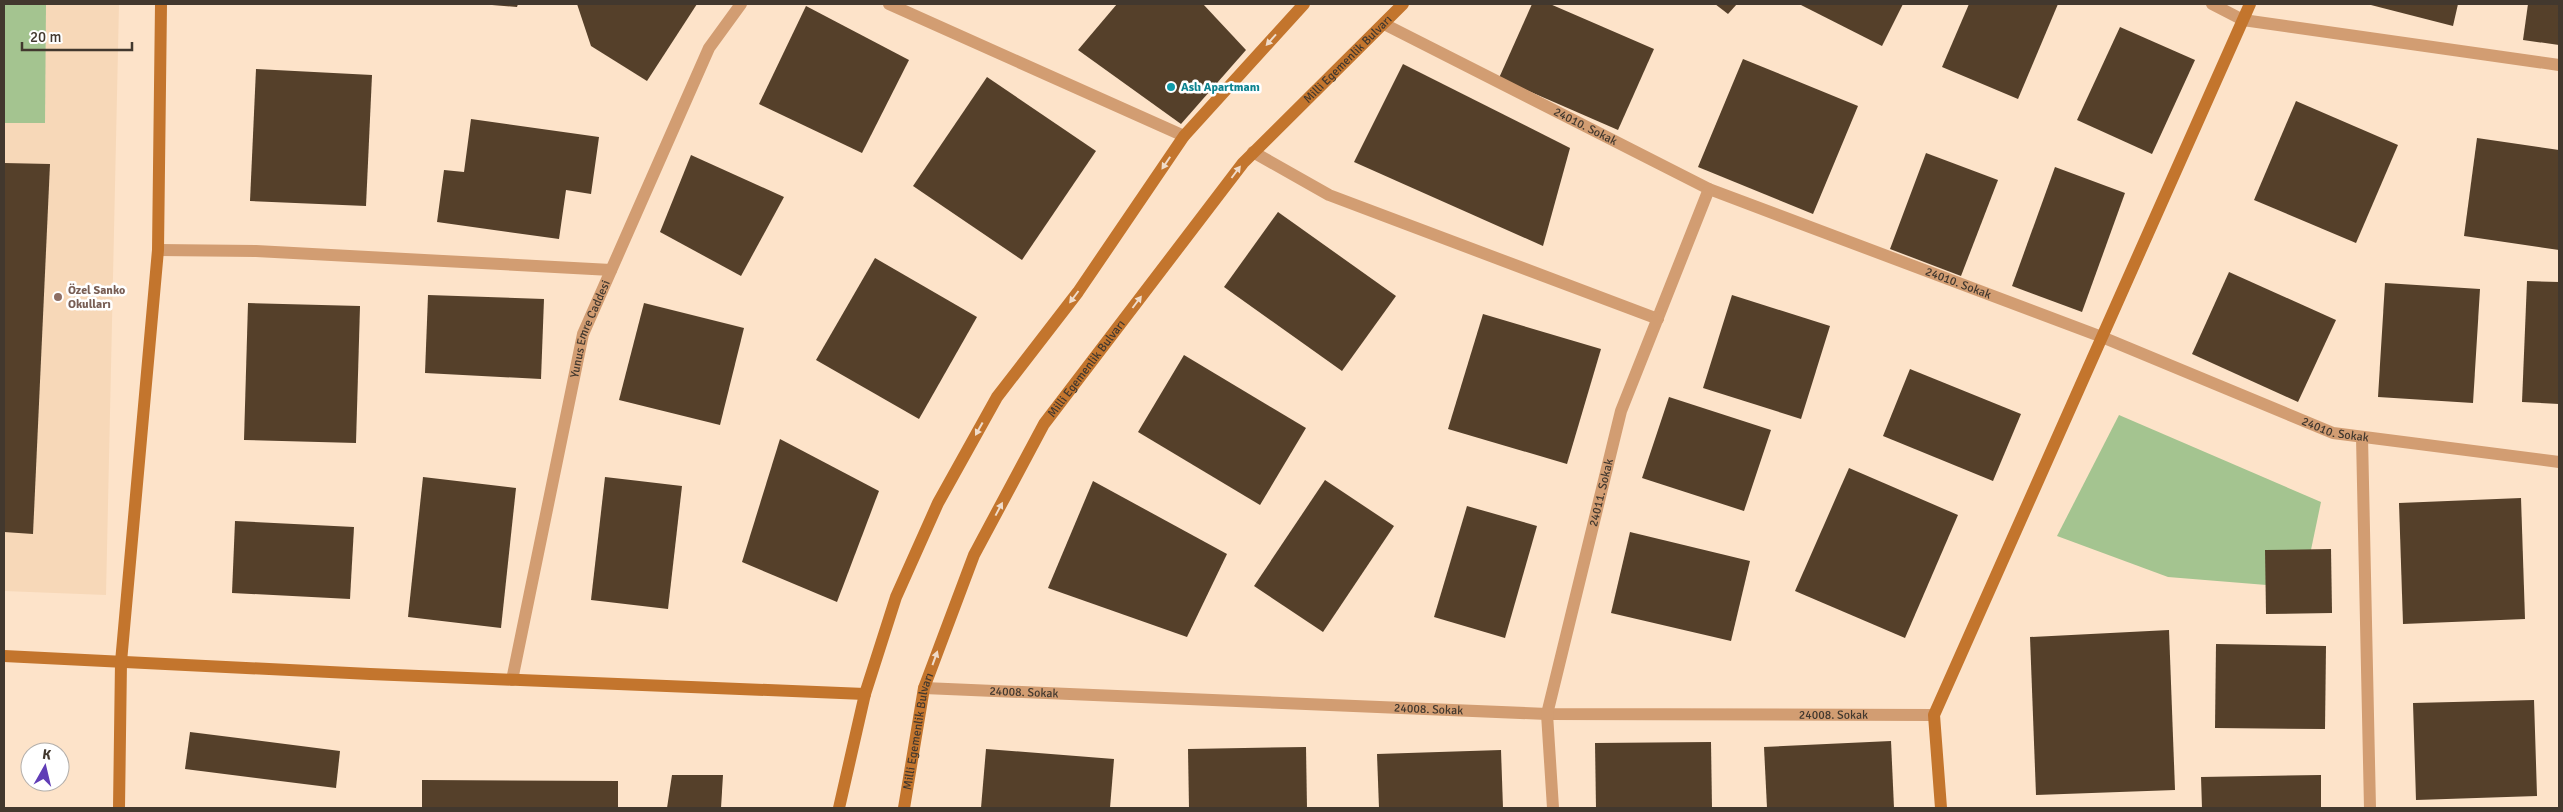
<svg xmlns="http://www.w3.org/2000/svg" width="2563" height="812" viewBox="0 0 2563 812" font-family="Signika,sans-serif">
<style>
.built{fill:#f7d8b8}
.green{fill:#a4c490}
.building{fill:#55402a}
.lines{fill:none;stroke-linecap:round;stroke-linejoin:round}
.street{stroke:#d29d72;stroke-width:12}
.secondary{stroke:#c3752d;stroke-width:12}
.oneway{fill:#f0dcca}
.culture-dot{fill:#0f9aa8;stroke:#fff;stroke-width:2}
.education-dot{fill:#8d6e63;stroke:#fff;stroke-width:2}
.labels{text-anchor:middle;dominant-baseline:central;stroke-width:5;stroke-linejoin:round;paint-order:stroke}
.street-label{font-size:12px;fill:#42382e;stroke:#fff}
.culture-label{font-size:12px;font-weight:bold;fill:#0d838f;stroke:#fff;text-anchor:start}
.education-label{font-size:12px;font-weight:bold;fill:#785e54;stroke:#fff;text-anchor:start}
</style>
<rect width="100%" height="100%" fill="#fde3c9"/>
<polygon class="built" points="4,4 119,4 106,595 4,591"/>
<g class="green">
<polygon points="4,4 46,4 45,123 4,123"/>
<polygon points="2119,415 2321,502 2303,588 2168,577 2057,536"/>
</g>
<g class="building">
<polygon points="480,4 518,4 517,7"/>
<polygon points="577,4 697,4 647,81 591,46"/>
<polygon points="1117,4 1203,4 1246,50 1181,124 1078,50"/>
<polygon points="1532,4 1550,4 1654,49 1618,130 1499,78"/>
<polygon points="1715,4 1737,4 1728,14"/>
<polygon points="1799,4 1903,4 1882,46"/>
<polygon points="1969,4 2058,4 2018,99 1942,67"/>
<polygon points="2367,4 2458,4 2453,26"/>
<polygon points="2528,4 2559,4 2559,45 2523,40"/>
<polygon points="806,6 909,60 862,153 759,104"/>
<polygon points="2120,27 2195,60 2152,154 2077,120"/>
<polygon points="1743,59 1858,106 1813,214 1698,167"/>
<polygon points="1403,64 1570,148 1543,246 1354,162"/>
<polygon points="256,69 372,75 366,206 250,201"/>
<polygon points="987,77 1096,151 1022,260 913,186"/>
<polygon points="2296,101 2398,145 2356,243 2254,200"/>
<polygon points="471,119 599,137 591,194 566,190 559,239 437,222 444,170 464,172"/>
<polygon points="2477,138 2559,150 2559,250 2464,236"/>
<polygon points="1926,153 1998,180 1961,276 1890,249"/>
<polygon points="691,155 784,197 741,276 660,232"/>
<polygon points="4,163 50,164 33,534 4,532"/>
<polygon points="2055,167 2125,193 2082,312 2012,286"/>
<polygon points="1278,212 1396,296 1342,371 1224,287"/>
<polygon points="875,258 977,317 919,419 816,360"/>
<polygon points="2229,272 2336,320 2298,402 2192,354"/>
<polygon points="2527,281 2559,282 2559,404 2522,402"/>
<polygon points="2385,283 2480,289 2473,403 2378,397"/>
<polygon points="428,295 544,299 541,379 425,373"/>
<polygon points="1732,295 1830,326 1801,419 1703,388"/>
<polygon points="248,303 360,306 356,443 244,440"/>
<polygon points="644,303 744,328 720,425 619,400"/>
<polygon points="1483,314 1601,349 1567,464 1448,429"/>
<polygon points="1184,355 1306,428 1260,505 1138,432"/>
<polygon points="1910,369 2021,414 1993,481 1883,436"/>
<polygon points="1669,397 1771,430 1744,511 1642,478"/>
<polygon points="780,439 879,491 837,602 742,562"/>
<polygon points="1849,468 1958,515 1905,638 1795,591"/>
<polygon points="423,477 516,488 501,628 408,617"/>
<polygon points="605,477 682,486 668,609 591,600"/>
<polygon points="1325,480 1394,526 1323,632 1254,586"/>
<polygon points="1093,481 1227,554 1187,637 1048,588"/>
<polygon points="2521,498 2525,619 2403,624 2399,503"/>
<polygon points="1467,506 1537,526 1505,638 1434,617"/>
<polygon points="235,521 354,527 350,599 232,593"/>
<polygon points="1630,532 1750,561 1731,641 1611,613"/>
<polygon points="2331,549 2332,613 2266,614 2265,550"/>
<polygon points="2169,630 2175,790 2036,795 2030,637"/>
<polygon points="2216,644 2326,646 2325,729 2215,728"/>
<polygon points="2534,700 2537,796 2416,800 2413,703"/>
<polygon points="190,732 340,751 336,788 185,769"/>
<polygon points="1891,741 1894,808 1767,808 1764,747"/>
<polygon points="1711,742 1712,808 1596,808 1595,743"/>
<polygon points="1306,747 1307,808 1189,808 1188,749"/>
<polygon points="986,749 1114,759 1110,808 981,808"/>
<polygon points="1501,750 1503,808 1379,808 1377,754"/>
<polygon points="672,775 723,775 721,808 667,808"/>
<polygon points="2321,775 2321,808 2202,808 2201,777"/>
<polygon points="422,780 618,781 618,808 422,808"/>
</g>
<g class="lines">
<g class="street">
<polyline points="889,4 1184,136"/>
<polyline points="2212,4 2243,20 2559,65"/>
<path id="s1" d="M 1384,24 L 1709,189 L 2102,337 L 2333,433 L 2559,462"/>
<polyline points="1253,152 1329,195 1658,319"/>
<polyline points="158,250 256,251 611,270"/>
<polyline points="2362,437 2370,808"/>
<path id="s2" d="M 512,680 L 583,334 L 709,48 L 741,4"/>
<path id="s3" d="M 924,688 L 1547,714 L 1934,715"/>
<path id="s4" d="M 1553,808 L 1547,714 L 1621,411 L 1709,189"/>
</g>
<g class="secondary">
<polyline points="4,656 370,674 865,694"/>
<polyline points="119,808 121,662 158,250 161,4"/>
<polyline points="839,808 865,694 896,597 938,503 997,397 1078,292 1184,136 1304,4"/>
<path id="s5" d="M 904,808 L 924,688 L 974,555 L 1044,424 L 1243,163 L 1403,4"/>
<polyline points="1941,808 1934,715 2250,4"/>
</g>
</g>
<defs><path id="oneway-solid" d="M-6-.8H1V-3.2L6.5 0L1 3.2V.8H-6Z" transform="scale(1.25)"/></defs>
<g class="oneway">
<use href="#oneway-solid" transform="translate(1271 40) rotate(132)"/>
<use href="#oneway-solid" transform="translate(1166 163) rotate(124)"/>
<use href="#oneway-solid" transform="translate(1236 172) rotate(-53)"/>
<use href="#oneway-solid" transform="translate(1074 297) rotate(127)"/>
<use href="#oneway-solid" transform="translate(1137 302) rotate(-53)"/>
<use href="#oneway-solid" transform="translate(979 429) rotate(119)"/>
<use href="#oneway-solid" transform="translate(999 509) rotate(-62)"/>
<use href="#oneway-solid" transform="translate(935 658) rotate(-70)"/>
</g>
<circle class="culture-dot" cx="1171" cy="87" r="5"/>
<circle class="education-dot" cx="58" cy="297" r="5"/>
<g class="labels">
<g class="street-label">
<text stroke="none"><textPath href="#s5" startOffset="888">Milli Egemenlik Bulvarı</textPath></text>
<text stroke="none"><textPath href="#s1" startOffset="226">24010. Sokak</textPath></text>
<text stroke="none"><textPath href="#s1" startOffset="631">24010. Sokak</textPath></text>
<text stroke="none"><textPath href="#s2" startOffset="360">Yunus Emre Caddesi</textPath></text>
<text stroke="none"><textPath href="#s5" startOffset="482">Milli Egemenlik Bulvarı</textPath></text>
<text stroke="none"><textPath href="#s1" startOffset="1036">24010. Sokak</textPath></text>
<text stroke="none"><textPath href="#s4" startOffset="322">24011. Sokak</textPath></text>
<text stroke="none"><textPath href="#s3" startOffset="100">24008. Sokak</textPath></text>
<text stroke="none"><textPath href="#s3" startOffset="505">24008. Sokak</textPath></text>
<text stroke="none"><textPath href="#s3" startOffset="910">24008. Sokak</textPath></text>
<text stroke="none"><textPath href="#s5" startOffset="78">Milli Egemenlik Bulvarı</textPath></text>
</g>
<g class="culture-label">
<text x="1181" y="87">Aslı Apartmanı</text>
</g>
<g class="education-label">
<text x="68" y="290">Özel Sanko<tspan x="68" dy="14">Okulları</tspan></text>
</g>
</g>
<rect width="2563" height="812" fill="none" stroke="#42382e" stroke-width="10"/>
<g transform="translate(45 767) rotate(8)"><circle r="24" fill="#ffffff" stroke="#b3afab"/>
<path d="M0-4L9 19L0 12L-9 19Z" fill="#603db6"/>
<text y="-8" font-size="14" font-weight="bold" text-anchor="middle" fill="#42382e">K</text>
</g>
<path d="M22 42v8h110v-8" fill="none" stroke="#42382e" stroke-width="2.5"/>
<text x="30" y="42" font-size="15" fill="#42382e" stroke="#ffffff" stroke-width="4" paint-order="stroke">20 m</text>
</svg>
